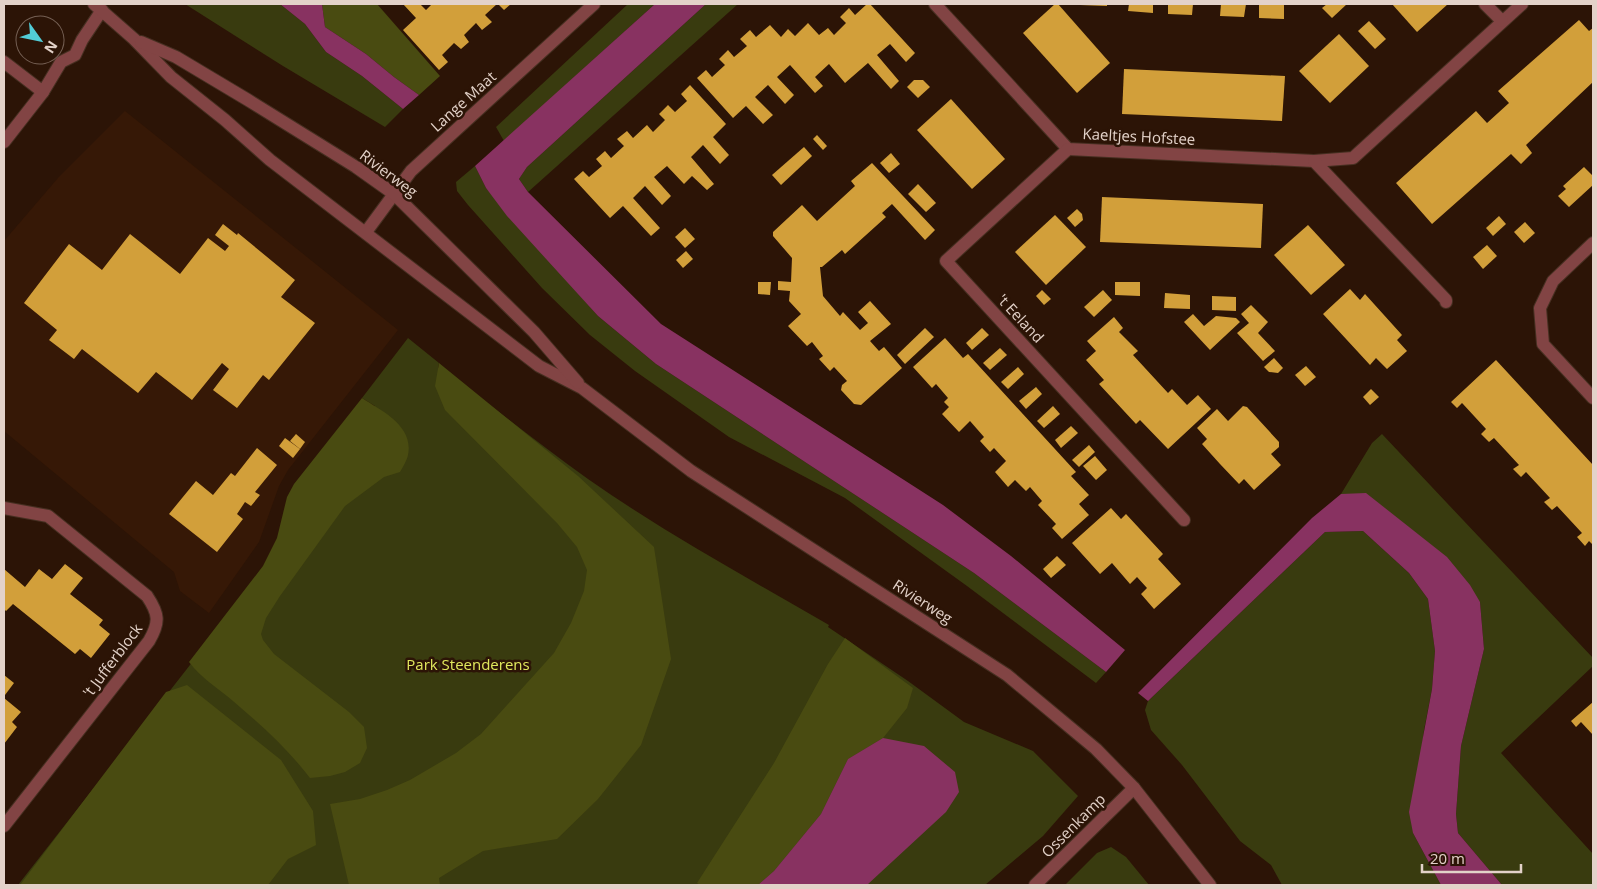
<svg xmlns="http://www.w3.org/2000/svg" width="1597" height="889" viewBox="0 0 1597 889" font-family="'Open Sans',sans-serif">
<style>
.built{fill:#361806}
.green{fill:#393b0f}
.forest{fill:#494b11}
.water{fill:#883261}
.building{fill:#d29f3a}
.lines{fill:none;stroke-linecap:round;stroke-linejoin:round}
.minor-casing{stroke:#462f21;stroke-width:14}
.tertiary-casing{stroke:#462f21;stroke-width:14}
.minor{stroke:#824444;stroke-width:12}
.tertiary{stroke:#824444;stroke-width:12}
.labels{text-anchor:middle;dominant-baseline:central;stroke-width:5;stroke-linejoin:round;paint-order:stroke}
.street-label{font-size:15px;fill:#e3d2c9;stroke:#2c1406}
.park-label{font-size:15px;fill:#e1e85d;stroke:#2c1406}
</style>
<rect width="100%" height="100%" fill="#2c1406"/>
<polygon class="built" points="125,111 398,330 288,470 279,486 259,542 209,613 180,591 174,572 4,431 4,241 58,178"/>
<g class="green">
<polygon points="185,4 280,4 305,24 326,52 362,76 403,109 385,127 283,66"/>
<polygon points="628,4 655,4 504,141 496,127"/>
<polygon points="706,4 738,4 528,192 519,179 527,167"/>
<polygon points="475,166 486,188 598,316 656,364 974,573 1106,672 1096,683 967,586 845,498 729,437 635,371 590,335 542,288 468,205 457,191 456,182"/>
<path d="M 408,338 L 439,363 L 438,368 C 490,403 537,443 588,479 C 665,533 748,578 829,625 L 828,627 L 908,681 L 964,722 L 1033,751 L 1078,796 L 1043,836 L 985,885 L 18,885 L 276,555 L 375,406 L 362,398 Z"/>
<polygon points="1382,434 1593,658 1593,666 1501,753 1593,854 1593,885 1502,885 1458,833 1456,814 1461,746 1484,649 1480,602 1341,494 1372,443"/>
<polygon points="1363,531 1409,573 1428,599 1435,651 1432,689 1424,730 1413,833 1441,885 1282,885 1271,865 1240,841 1182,765 1151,730 1145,710 1148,701 1325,532"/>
<polygon points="1111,847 1126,857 1149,885 1065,885 1097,853"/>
</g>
<g class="forest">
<polygon points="322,4 377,4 440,76 419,95 394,77 366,54 325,27"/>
<polygon points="439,363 578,476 654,547 671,659 641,745 598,799 557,839 483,851 439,878 440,885 349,885 330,804 360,799 387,790 410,780 456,753 481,734 554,653 571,623 584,591 587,570 577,547 557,523 445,410 435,386"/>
<path d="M 362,398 C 382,411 414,426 408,455 C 407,460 403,467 400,472 L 384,477 L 345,506 L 280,596 L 266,618 L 261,634 L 263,640 L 274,654 L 349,712 L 364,727 L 367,748 L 360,763 L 345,772 L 330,776 L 310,778 C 288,749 260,724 233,701 C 218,688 201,678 189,662 L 263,566 L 277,538 L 287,497 L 294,484 Z"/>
<polygon points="845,638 913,688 907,708 883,738 848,759 821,814 774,871 758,885 700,885 697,883 774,763 828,664"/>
<polygon points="187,685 281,760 313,811 316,845 288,859 268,885 20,885 166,692"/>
</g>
<g class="water">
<polygon points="280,4 322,4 325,27 366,54 394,77 419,95 403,109 362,76 326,52 305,24"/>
<polygon points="655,4 706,4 527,167 519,179 528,192 661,324 943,505 1011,556 1125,650 1106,672 974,573 656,364 598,316 507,216 486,188 475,166"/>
<polygon points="1366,493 1447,557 1470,585 1480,602 1484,649 1461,746 1456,814 1458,833 1502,885 1441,885 1413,833 1409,812 1432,689 1435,651 1428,599 1409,573 1363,531 1325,532 1148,701 1138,693 1312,518 1341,494"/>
<polygon points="883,738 924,746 955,772 959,792 946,812 867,885 758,885 774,871 821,814 848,759"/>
</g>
<g class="building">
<polygon points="403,4 420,4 426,10 432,4 497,4 485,15 492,22 482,30 476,23 464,35 469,42 461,49 454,43 442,55 448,62 439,70 403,30 416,18"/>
<polygon points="498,4 511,4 504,10"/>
<polygon points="867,4 870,4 915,53 906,62 890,44 877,55 899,81 891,89 868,63 845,83 829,64 815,77 823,86 815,93 790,65 777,77 794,95 785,104 768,85 755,97 773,115 763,124 746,106 733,118 697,78 706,70 712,77 725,65 719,59 728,50 734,57 747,46 740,39 750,30 756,37 770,25 781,37 788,29 795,36 808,23 819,35 828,28 834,35 846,23 840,17 849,8 855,15"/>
<polygon points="1055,4 1058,4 1110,63 1077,93 1023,33"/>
<polygon points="1081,4 1107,4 1107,6 1080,5"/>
<polygon points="1129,4 1153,4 1153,13 1128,11"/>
<polygon points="1168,4 1193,4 1192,15 1168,14"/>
<polygon points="1221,4 1246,4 1244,17 1220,16"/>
<polygon points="1259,4 1284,4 1284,19 1259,18"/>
<polygon points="1327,4 1347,4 1332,18 1322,8"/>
<polygon points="1392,4 1448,4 1417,32"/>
<polygon points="1579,20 1589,31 1593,28 1593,82 1526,145 1532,153 1521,164 1511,154 1432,224 1396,183 1476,111 1487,123 1509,103 1498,91"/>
<polygon points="1369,21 1386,39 1375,49 1358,31"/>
<polygon points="1339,34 1369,66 1330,103 1299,71"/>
<polygon points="1124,69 1285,76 1282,121 1122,114"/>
<polygon points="914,80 923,80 930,87 918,98 907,87"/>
<polygon points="690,85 726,124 713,137 729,155 720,164 703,145 691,157 714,184 707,190 692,176 684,184 667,166 654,177 671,196 662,205 645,186 633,198 660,228 651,236 623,206 610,218 574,179 583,171 589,177 602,166 596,159 605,151 611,158 624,146 617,139 627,131 633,138 647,125 653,132 665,120 659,114 668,105 675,112 687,101 681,94"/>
<polygon points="951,99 1005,159 972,189 917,130"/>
<polygon points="817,135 827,146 823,150 813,139"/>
<polygon points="804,147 812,156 781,185 772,175"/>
<polygon points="891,153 900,164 889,173 880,163"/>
<polygon points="872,163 935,230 925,240 892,204 882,213 886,217 845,254 842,250 822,267 820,267 823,296 840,316 843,312 860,330 868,323 858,312 870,301 891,324 870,341 879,351 884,347 902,368 861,405 854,404 841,390 842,385 847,381 834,367 830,371 819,359 823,356 812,342 807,346 788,326 801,314 789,301 790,291 778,290 778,281 791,282 792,258 773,236 773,232 802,205 817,221 855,186 851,181"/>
<polygon points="1584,167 1593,176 1593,185 1569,207 1558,196 1566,189 1563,186"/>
<polygon points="918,184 936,203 926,212 908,194"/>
<polygon points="1102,197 1263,204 1261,248 1100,242"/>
<polygon points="1077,209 1082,214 1083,220 1075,227 1067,218"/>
<polygon points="1055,215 1086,247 1046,285 1015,252"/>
<polygon points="1499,216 1506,224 1493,236 1486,228"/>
<polygon points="1525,222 1535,233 1524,243 1514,232"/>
<polygon points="223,224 237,235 238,233 295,280 281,297 315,323 269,380 263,375 237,408 213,390 229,369 222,363 192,400 156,372 138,393 82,349 74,359 49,340 57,330 24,303 69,244 102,270 130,234 180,274 208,238 225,251 229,246 215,235"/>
<polygon points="1308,225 1345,265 1311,295 1274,255"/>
<polygon points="685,228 695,239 685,248 675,237"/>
<polygon points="1487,245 1497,256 1483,269 1473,257"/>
<polygon points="686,251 693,259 683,268 676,260"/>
<polygon points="758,282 771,282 770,295 758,294"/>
<polygon points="1115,282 1140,282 1140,296 1115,295"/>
<polygon points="1350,289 1360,300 1365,294 1402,335 1397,340 1407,351 1387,369 1376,358 1370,365 1323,314"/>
<polygon points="1042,290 1051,299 1044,305 1036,296"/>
<polygon points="1103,290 1112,300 1094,317 1084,307"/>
<polygon points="1165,293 1190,295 1190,309 1164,308"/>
<polygon points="1212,296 1236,297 1236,311 1212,310"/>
<polygon points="1251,305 1268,322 1258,333 1275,351 1263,361 1237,333 1249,323 1241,314"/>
<polygon points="1193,314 1204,326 1216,316 1236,318 1240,322 1210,350 1184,322"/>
<polygon points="1114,317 1123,328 1119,332 1138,351 1133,355 1168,393 1172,389 1187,405 1198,395 1211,409 1168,449 1140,420 1136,424 1099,384 1104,380 1086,360 1096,351 1087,341"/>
<polygon points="925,328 934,337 905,364 897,355"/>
<polygon points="982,328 989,335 972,350 966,343"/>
<polygon points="945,338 963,358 968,354 1076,472 1071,476 1089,495 1079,504 1089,515 1062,539 1052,528 1056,524 1038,505 1042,501 1030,487 1026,491 1015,480 1008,487 995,472 1006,461 994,448 990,452 980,441 984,437 970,421 959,432 942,414 949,407 944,402 948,398 936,384 932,388 913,367"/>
<polygon points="1000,348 1007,355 990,370 983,363"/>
<polygon points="1274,358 1283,368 1278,373 1269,372 1264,367"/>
<polygon points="1496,360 1593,465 1593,545 1589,541 1585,546 1577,537 1582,533 1557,506 1552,510 1544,502 1550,498 1526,472 1521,477 1513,469 1519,465 1494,438 1489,442 1481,434 1486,429 1463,404 1462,403 1457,408 1451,402"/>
<polygon points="1306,366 1316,377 1305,386 1295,375"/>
<polygon points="1018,367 1024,374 1008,389 1001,382"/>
<polygon points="1036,387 1042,394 1026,409 1019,401"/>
<polygon points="1371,389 1379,397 1370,405 1363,397"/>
<polygon points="1053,406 1060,414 1044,428 1037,421"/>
<polygon points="1243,406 1247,407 1279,442 1279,447 1271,454 1281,465 1254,490 1244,479 1239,484 1220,464 1202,444 1207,439 1197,428 1217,409 1228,421"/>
<polygon points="1071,426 1078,433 1061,448 1055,440"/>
<polygon points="296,434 305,442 300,449 290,441"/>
<polygon points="285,438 300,449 293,458 279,446"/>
<polygon points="1089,445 1095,452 1079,467 1072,460"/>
<polygon points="257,448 277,465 255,492 260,495 251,506 245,502 237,514 243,519 217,552 169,514 196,481 213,495 231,473 235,476"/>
<polygon points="1095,456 1107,470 1096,480 1083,466"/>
<polygon points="1111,508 1121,519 1126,514 1163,554 1158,559 1181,584 1154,609 1141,594 1147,588 1137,577 1130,584 1112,563 1100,574 1072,543"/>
<polygon points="1057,556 1066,565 1051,578 1043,569"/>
<polygon points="65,564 83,578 70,594 103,620 99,625 110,634 91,658 80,649 75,654 13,604 6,611 4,609 4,569 25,587 39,569 52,579"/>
<polygon points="4,675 14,683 5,695 4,694"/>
<polygon points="4,698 21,712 12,722 17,727 4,744"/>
<polygon points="1593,702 1593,735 1581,722 1576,727 1571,721"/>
</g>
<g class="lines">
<g class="minor-casing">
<g id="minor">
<polyline points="935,4 1068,149 1314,161 1353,158 1522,4"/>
<polyline points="1485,4 1502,21"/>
<polyline points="4,62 43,92"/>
<polyline points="4,142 43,92 61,62 75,55 82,40 102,10"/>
<polyline points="1068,149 946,261 1184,520"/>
<polyline points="1314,161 1446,300 1446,302"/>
<polyline points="366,232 411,171 594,4"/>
<polyline points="1593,243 1553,281 1540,308 1543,344 1593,398"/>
<path d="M 4,508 L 48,516 L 147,596 C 159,614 160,622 149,641 L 4,826"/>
<polyline points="1035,885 1134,788"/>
</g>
</g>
<g class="tertiary-casing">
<g id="tertiary">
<polyline points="94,4 134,39 171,77 225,120 270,160 539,366 582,388 691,471 1007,675 1096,749 1134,788 1210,885"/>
<polyline points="141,42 176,57 248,100 356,167 394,194 534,332 578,383"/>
</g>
</g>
<use href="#minor" class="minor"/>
<use href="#tertiary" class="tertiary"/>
</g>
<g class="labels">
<g class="street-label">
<text transform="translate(463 101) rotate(-42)">Lange Maat</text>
<text transform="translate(1139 136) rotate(3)">Kaeltjes Hofstee</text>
<text transform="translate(389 173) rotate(37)">Rivierweg</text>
<text transform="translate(1021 318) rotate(47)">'t Eeland</text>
<text transform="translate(923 601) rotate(33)">Rivierweg</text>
<text transform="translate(112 660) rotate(-53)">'t Jufferblock</text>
<text transform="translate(1073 825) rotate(-45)">Ossenkamp</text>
</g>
<g class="park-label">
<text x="468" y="664">Park Steenderens</text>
</g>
</g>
<rect width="1597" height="889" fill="none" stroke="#e3d2c9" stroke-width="10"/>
<g transform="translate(40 40) rotate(123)"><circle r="24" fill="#2c1406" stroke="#756054"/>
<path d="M0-4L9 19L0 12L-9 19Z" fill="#52ccd6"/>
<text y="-8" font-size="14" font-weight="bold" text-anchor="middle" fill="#e3d2c9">N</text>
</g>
<path d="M1422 864v8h99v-8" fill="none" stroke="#e3d2c9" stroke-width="2.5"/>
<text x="1430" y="864" font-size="15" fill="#e3d2c9" stroke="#2c1406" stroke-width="4" paint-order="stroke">20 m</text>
</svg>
